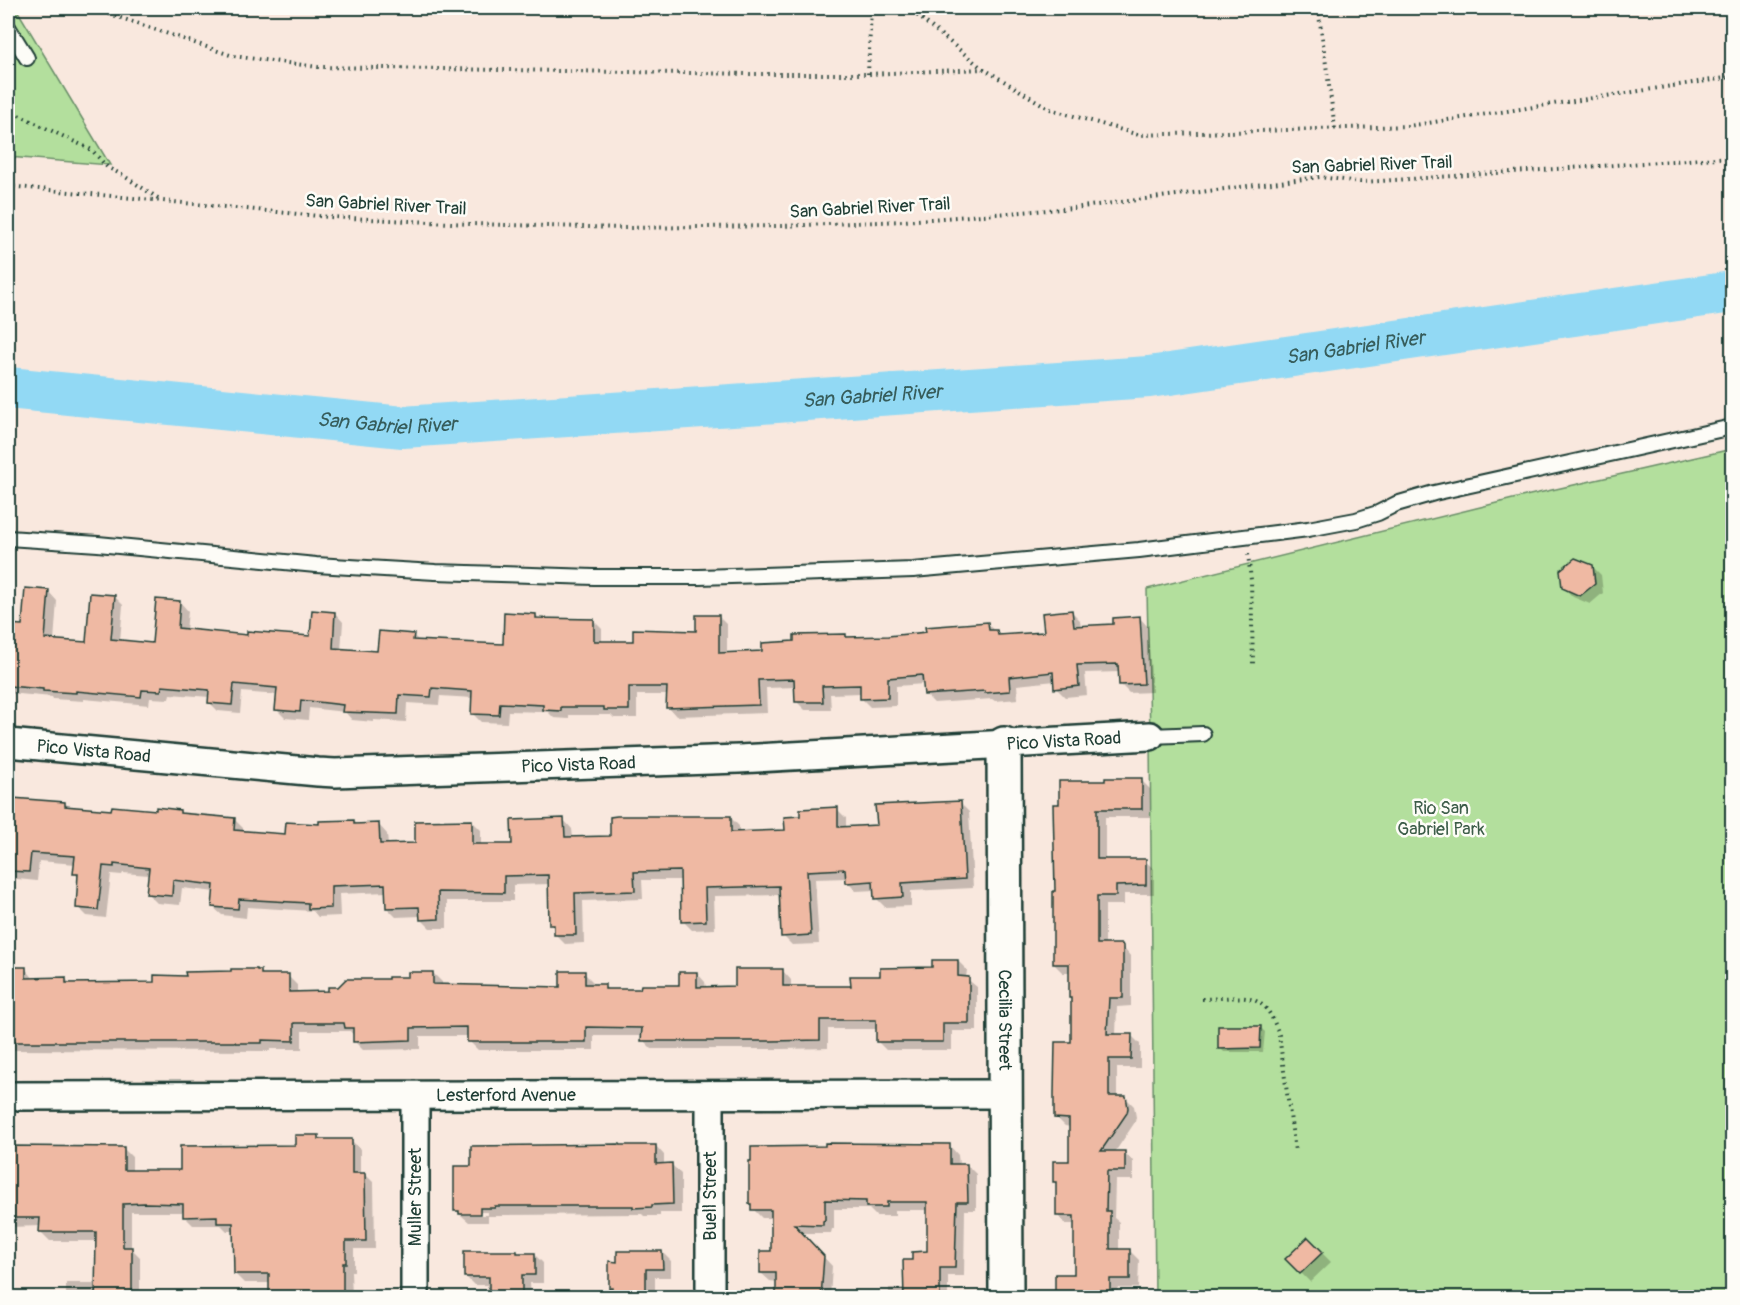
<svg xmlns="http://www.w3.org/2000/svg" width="1740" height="1305" viewBox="0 0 1740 1305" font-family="Pangolin,sans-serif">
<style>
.green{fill:#b3df9d;stroke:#698e68;stroke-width:1.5}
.shadow{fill:#0003;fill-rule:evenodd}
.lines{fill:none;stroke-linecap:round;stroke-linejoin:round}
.river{stroke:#92d9f4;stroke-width:42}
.building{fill:#efb9a3;stroke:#1f3d34;stroke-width:1.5}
.service-casing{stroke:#1f3d34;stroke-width:18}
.minor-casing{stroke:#1f3d34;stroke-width:32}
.tertiary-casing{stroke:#1f3d34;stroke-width:38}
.path{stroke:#1f3d34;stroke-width:4;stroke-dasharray:1.5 4.5;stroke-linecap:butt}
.service{stroke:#fdfcf7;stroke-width:14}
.minor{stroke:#fdfcf7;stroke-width:27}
.tertiary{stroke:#fdfcf7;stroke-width:33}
.labels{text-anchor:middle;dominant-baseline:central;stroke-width:5;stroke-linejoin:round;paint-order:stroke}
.street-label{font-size:18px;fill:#1f3d34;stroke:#fdfcf7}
.park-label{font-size:18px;fill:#3d5d49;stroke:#fdfcf7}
.water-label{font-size:20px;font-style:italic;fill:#365c5a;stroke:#fdfcf7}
</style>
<rect width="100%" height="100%" fill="#f9e8de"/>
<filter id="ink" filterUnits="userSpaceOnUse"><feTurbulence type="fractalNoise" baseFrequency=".0167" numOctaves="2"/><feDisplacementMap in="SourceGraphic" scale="12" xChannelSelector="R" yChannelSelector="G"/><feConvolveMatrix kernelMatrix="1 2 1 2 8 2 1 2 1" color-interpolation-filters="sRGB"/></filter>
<g filter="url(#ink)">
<g class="green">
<polygon points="8,8 16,8 110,165 8,157"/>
<polygon points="1732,449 1732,1297 1155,1297 1150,736 1147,589 1521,497"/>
</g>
<g class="shadow">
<polygon points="587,8 601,8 600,12"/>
<polygon points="1592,566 1601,575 1603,593 1590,604 1573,597 1564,588"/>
<polygon points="49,592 57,601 54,641 87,644 115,597 123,605 120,641 153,644 180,602 188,611 186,631 248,636 311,638 335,613 343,622 341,650 379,653 413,635 420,642 504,645 536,615 540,619 594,621 602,629 602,642 635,643 698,633 718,616 727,625 727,654 763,653 796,643 846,636 849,639 888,638 987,624 1002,637 1045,633 1072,612 1080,620 1081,627 1115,626 1140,618 1148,627 1152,692 1129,693 1121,685 1120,672 1085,673 1087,695 1065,697 1056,688 1055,681 1017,685 1018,699 995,701 992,699 934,703 925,694 924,684 896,686 896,706 870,707 862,699 862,693 830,694 831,710 805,710 797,702 796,687 766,688 767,713 676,716 668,707 668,695 637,695 637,718 614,718 611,715 569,715 569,719 554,718 548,712 508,711 507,723 481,722 472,713 473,698 440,696 439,705 407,703 406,722 374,720 374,722 352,720 345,712 309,708 308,720 285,718 277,710 278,695 242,692 240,713 218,711 209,702 210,697 170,694 169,699 150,698 149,705 84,699 84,701 53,699 52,697 8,693 8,625 23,627"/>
<polygon points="1141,780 1150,789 1150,817 1105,817 1105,861 1145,861 1154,869 1154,894 1124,894 1124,905 1105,905 1105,945 1121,945 1131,957 1131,1006 1117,1007 1116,1035 1131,1035 1140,1044 1140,1068 1117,1068 1117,1097 1125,1097 1134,1106 1136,1117 1135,1122 1115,1152 1124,1152 1133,1161 1133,1180 1115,1180 1114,1218 1119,1222 1119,1251 1130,1251 1139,1260 1138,1288 1118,1288 1118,1298 1056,1298 1075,1275 1076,1224 1066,1224 1057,1215 1057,1184 1054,1181 1071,1162 1071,1127 1065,1126 1056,1117 1072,1044 1073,1000 1071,998 1071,973 1063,973 1054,964 1061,805 1107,782"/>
<polygon points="65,803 70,808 113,811 180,811 183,814 234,819 243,828 243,832 286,836 321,826 354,821 358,825 379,825 387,834 388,845 417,844 472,821 481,830 481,846 514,846 564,820 572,829 573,838 612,837 730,817 739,826 739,834 786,832 802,817 837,809 846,818 846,828 878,826 960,803 969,812 973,888 911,891 911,906 885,907 876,898 875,890 856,891 847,882 847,878 815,879 819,944 792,945 783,936 781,895 714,896 715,929 692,930 683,921 682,880 642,880 643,899 583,901 584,943 565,944 556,935 556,930 551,925 550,884 513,885 513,901 447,901 447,928 430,928 421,919 421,916 396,917 387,908 387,892 339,894 340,916 318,917 313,911 247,907 246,918 222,915 213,907 215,892 182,888 180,905 157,903 148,894 149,875 123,873 122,875 111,874 106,918 87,916 78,907 79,878 75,874 76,864 39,861 37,881 8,878 8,819 12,819"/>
<polygon points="958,961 967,970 966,978 977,987 977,1031 952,1031 952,1050 886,1050 877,1041 877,1029 828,1029 828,1048 782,1049 652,1049 643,1040 643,1036 594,1036 594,1050 478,1050 469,1041 469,1036 420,1036 420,1049 363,1050 354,1041 354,1036 350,1031 302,1031 302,1049 270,1049 270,1051 8,1050 8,968 25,968 34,979 66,979 71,984 155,983 187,977 261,972 265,976 288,976 297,985 297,993 330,993 433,973 442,982 442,986 562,989 584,973 593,982 593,986 604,986 609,990 642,991 680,986 697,973 705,982 706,988 736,988 783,971 791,980 791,987 852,987 881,977 934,968"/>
<polygon points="1261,1028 1265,1032 1263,1052 1224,1052 1220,1048"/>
<polygon points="319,1136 323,1140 351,1140 360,1149 360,1174 365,1174 374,1183 375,1249 354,1249 354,1271 351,1271 352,1298 270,1298 270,1283 244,1283 235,1274 235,1231 227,1231 221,1225 193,1225 184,1216 184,1212 131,1212 131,1248 140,1257 140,1296 151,1298 66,1298 66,1283 97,1283 97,1241 50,1241 41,1232 41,1226 8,1227 8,1148 123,1148 132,1157 132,1172 182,1171 296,1146"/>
<path d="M 656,1146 L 664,1155 L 664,1165 L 672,1165 L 681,1174 L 681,1213 L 660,1213 L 660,1216 L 644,1216 L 642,1214 L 503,1215 L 503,1216 L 488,1216 L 488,1222 L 469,1222 L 455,1210 L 472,1168 ZM 462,1212 L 487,1212 L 487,1215 L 462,1215 Z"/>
<polygon points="950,1146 958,1155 959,1165 967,1165 976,1174 976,1210 965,1210 964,1276 948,1276 948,1298 889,1298 889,1288 905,1288 913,1262 928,1253 928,1210 895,1210 895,1216 876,1216 869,1209 834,1209 834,1229 832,1229 831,1233 801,1233 832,1266 830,1298 778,1298 778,1282 770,1281 761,1273 773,1252 773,1218 762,1218 753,1209"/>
<polygon points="1308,1239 1331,1262 1310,1282 1287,1259"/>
<polygon points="662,1252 671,1261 671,1277 655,1277 655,1298 611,1298 611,1263 618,1263"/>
<polygon points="534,1254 543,1263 543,1283 530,1283 531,1298 487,1298 487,1285 474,1285 465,1276 518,1255"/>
</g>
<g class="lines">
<path class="river" id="s1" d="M 8,388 L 403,427 L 1149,377 L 1732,292"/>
</g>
<g class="building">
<polygon points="1575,558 1593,565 1595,584 1580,596 1562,588 1560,570"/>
<polygon points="25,588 49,590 45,639 86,642 90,593 115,595 111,639 152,643 156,599 180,601 178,628 247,635 247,631 310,636 312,610 335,612 333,648 377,651 379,631 414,634 413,640 503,644 504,612 536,614 536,618 594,619 594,641 633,641 633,629 696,631 696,615 719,615 719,653 762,651 762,643 794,641 794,635 846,634 846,637 888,636 926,632 925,627 988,622 989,630 997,630 998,635 1044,632 1042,613 1072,610 1074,626 1113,624 1113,618 1140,616 1144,684 1119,685 1118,664 1077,665 1079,686 1054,689 1053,672 1009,677 1010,691 985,693 985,691 924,695 922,675 888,678 888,698 860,699 860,685 822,686 823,702 795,702 794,679 758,680 759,705 666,708 667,687 629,687 629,710 604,710 604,707 561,707 561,711 543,710 543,705 500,703 499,715 471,714 472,691 432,688 431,697 399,695 398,714 342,712 343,705 301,700 300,712 275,710 277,688 234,684 232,705 208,703 209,690 162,686 161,691 142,690 141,697 76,691 76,693 43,691 43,689 8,686 8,624 22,625"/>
<polygon points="1105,778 1142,778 1142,809 1097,809 1097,859 1146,859 1146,885 1116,886 1116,896 1097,896 1097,944 1122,944 1123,946 1123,998 1109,998 1107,1034 1132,1034 1131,1059 1109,1059 1109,1096 1126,1096 1128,1108 1127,1113 1101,1151 1125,1151 1125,1171 1107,1171 1106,1211 1110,1211 1110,1249 1130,1249 1130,1279 1110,1279 1110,1298 1055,1298 1055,1274 1074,1274 1074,1216 1056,1216 1056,1182 1053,1182 1053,1161 1069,1161 1069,1119 1054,1118 1054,1094 1055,1042 1071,1042 1071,998 1069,998 1069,964 1053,964 1053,891 1055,891 1053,804 1059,804 1059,781 1105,781"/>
<polygon points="12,798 65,802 65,806 111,810 112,806 156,810 156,807 180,810 180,813 235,818 234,830 285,834 286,822 319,824 319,821 354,820 354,824 379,823 380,844 415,843 415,821 472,820 472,844 512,844 511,820 564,818 565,837 610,836 610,817 617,816 731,816 731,832 785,830 784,817 800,816 800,809 838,807 838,827 877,825 875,805 961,801 965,879 902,883 903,897 874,899 873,881 846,883 845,869 807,871 811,935 781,937 779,886 705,888 706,921 681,922 680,871 634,872 635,891 575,893 576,935 554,935 554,925 549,925 548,875 504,876 504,893 438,892 439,919 420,920 419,907 386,908 385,884 331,886 331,908 308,909 308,903 239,899 238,909 212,907 214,885 173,880 172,896 146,894 149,868 114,864 114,867 103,866 98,910 76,908 78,874 73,874 75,856 31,853 29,872 8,871 8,821 10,821"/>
<polygon points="932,960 958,960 958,976 969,977 969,1023 943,1023 943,1042 876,1042 876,1020 820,1020 820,1040 772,1041 641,1041 642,1028 586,1027 586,1042 467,1042 467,1027 411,1028 411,1040 353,1042 353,1028 345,1028 344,1023 294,1023 294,1041 262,1040 262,1043 235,1043 235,1042 8,1042 8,967 26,967 26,978 66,977 66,983 154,982 154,975 186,976 185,972 231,971 231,969 257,969 257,970 261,970 261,974 289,974 289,992 328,991 328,987 338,987 346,979 388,979 388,977 408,977 408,972 433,972 433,984 560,987 560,971 585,971 585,984 605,984 605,989 640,989 641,985 679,985 679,972 697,972 697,987 735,986 735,969 783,969 783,986 851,986 850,976 880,976 880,968 932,967"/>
<polygon points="1218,1026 1261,1026 1260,1048 1218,1049"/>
<polygon points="295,1135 319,1135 319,1139 352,1139 352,1173 365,1173 366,1241 346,1241 346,1263 343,1263 343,1298 269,1298 269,1274 234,1274 233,1223 217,1223 217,1216 183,1217 183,1204 145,1203 123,1204 123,1247 132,1247 132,1298 95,1298 96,1232 39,1232 40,1218 8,1218 8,1146 124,1147 124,1170 180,1170 180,1146 295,1145"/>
<polygon points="825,1143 950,1144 950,1164 967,1164 968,1202 957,1202 955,1268 940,1268 940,1298 904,1298 903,1260 912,1260 912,1252 927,1251 927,1202 887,1202 887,1207 866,1207 866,1201 825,1200 825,1220 823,1221 823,1225 794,1224 824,1256 821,1298 776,1298 776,1273 760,1273 760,1251 771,1251 771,1210 751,1210 751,1204 749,1204 749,1161 751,1161 751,1147 825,1146"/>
<polygon points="620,1144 620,1145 656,1145 656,1164 672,1163 673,1204 652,1205 652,1207 633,1208 633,1206 495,1206 495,1208 480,1208 480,1214 459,1214 459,1211 454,1211 454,1166 471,1166 471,1146"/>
<polygon points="1308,1237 1323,1252 1300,1274 1285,1259"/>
<polygon points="464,1251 517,1251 517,1253 535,1253 535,1275 522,1275 522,1298 489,1298 489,1277 464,1277"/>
<polygon points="617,1251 662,1251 663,1269 646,1269 646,1298 611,1298 612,1288 609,1288 609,1261 617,1262"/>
</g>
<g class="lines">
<g class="service-casing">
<g id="service">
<polyline points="8,27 27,58"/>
<polyline points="8,538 98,544 316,565 435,572 594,577 699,577 913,570 1139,550 1308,529 1356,520 1378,513 1396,504 1434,493 1732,427"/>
<polyline points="1150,736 1203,734"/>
</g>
</g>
<g class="minor-casing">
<g id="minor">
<path id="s2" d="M 8,743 L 318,772 L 335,773 L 739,759 L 1150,736"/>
<polyline points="710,1095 710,1298"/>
<path id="s3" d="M 8,1096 L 1005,1094"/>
<polyline points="415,1096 415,1298"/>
</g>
</g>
<g class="tertiary-casing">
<g id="tertiary">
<path id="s4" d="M 1004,744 L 1006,1298"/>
</g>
</g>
<g class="path">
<polyline points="92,8 233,56 318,67 750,74 868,74 984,69 1050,109 1139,135 1408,126 1732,77"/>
<polyline points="908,8 983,69"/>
<polyline points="1318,8 1335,128"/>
<polyline points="868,74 871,8"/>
<polyline points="8,110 92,150 107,167 124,176 161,200"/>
<polyline points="8,186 329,217 470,224 624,228 781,226 904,221 1074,208 1320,177 1360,182 1380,181 1732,157"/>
<polyline points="1248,554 1251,580 1253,664"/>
<path d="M 1202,999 C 1244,998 1264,988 1279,1035 L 1295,1151"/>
</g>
<use href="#service" class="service"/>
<use href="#minor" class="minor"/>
<use href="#tertiary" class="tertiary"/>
</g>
</g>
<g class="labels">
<g class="street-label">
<text transform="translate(1372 165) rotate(-2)">San Gabriel River Trail</text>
<text transform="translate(386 205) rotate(3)">San Gabriel River Trail</text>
<text transform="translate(870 208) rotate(-3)">San Gabriel River Trail</text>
<text stroke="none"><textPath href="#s2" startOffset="1058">Pico Vista Road</textPath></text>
<text stroke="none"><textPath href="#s2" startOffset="86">Pico Vista Road</textPath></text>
<text stroke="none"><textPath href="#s2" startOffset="572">Pico Vista Road</textPath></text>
<text stroke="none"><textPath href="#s4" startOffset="276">Cecilia Street</textPath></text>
<text stroke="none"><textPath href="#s3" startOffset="498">Lesterford Avenue</textPath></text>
<text transform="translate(710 1196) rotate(-90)">Buell Street</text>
<text transform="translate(415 1197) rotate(-90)">Muller Street</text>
</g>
<g class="park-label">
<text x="1441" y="808">Rio San<tspan x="1441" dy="21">Gabriel Park</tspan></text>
</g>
<g class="water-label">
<text stroke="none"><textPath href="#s1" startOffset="1353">San Gabriel River</textPath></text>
<text stroke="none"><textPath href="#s1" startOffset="867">San Gabriel River</textPath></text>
<text stroke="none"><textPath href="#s1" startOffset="381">San Gabriel River</textPath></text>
</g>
</g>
<rect width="1740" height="1305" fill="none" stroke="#fdfcf7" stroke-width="30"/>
<rect x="15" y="15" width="1710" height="1275" fill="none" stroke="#1f3d34" stroke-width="2" filter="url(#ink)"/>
</svg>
